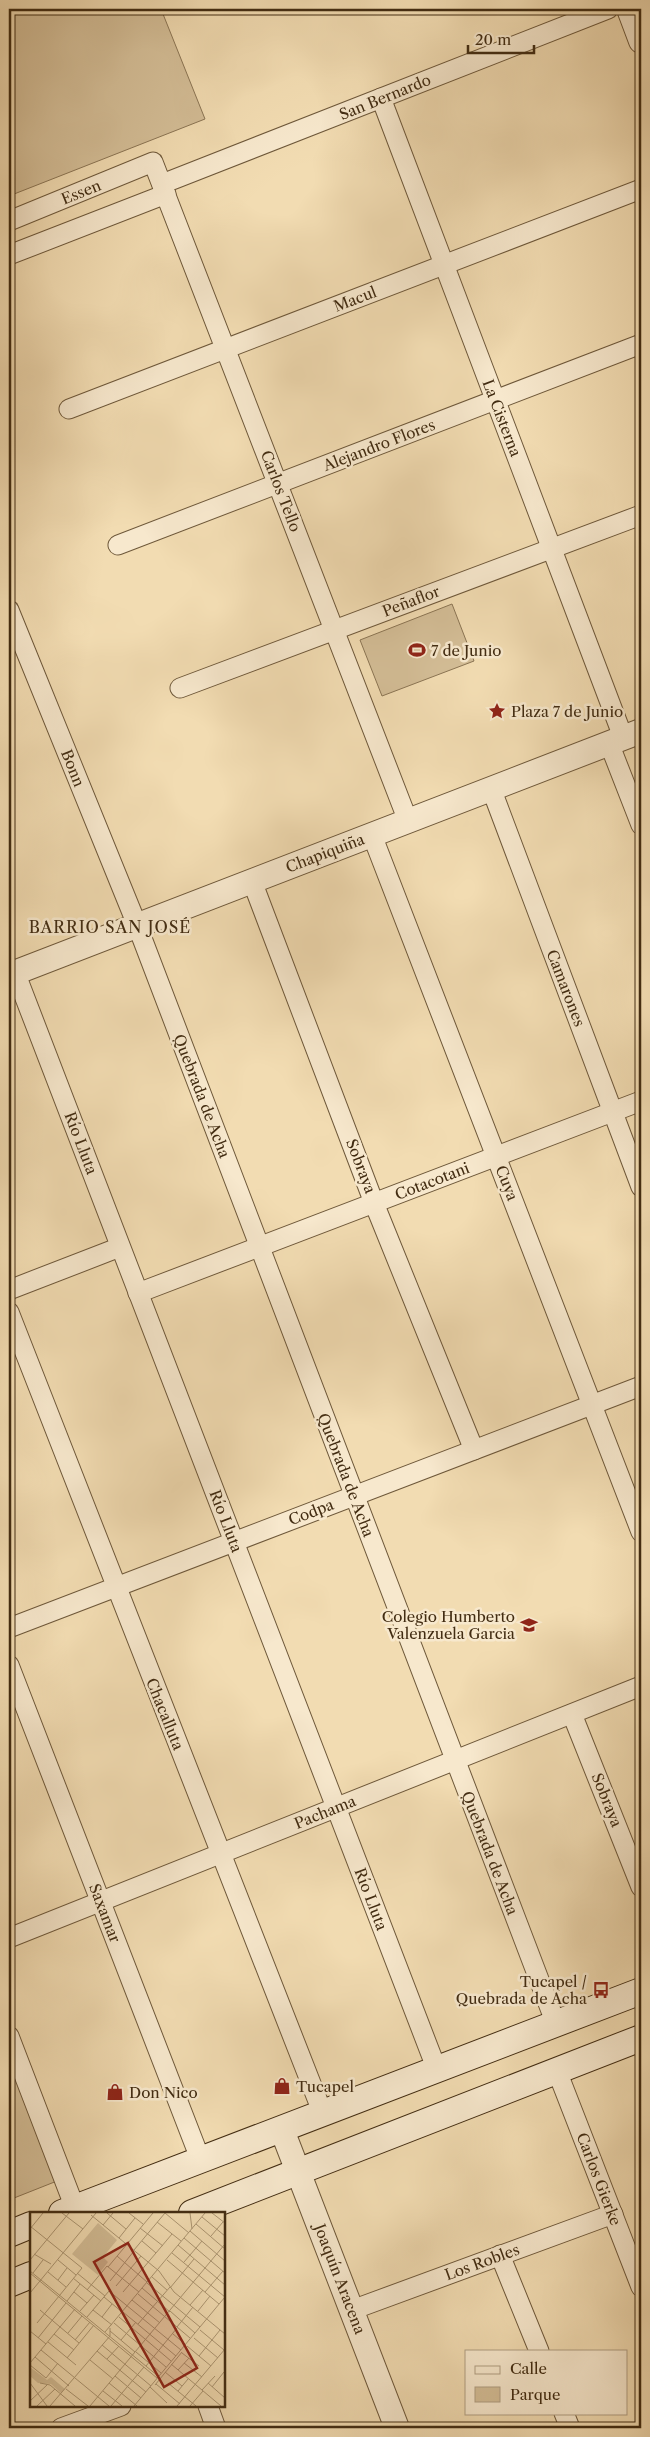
<svg xmlns="http://www.w3.org/2000/svg" width="650" height="2437" viewBox="0 0 650 2437" font-family="'Libre Caslon Text',serif">
<style>
.green{fill:#d4be97;stroke:#8b7554}
.lines{fill:none;stroke-linecap:round;stroke-linejoin:round}
.minor-casing{stroke:#6e583a;stroke-width:21}
.tertiary-casing{stroke:#6e583a;stroke-width:26}
.secondary-casing{stroke:#422c12;stroke-width:28}
.minor{stroke:#f7e8cd;stroke-width:19}
.tertiary{stroke:#f7e8cd;stroke-width:24}
.secondary{stroke:#f7e8cd;stroke-width:26}
.labels{text-anchor:middle;dominant-baseline:central;stroke-width:5;stroke-linejoin:round;paint-order:stroke}
.street-label{font-size:15px;fill:#422c12;stroke:#f7e8cd}
.poi-label{font-size:15px;fill:#422c12;stroke:#f7e8cd;text-anchor:start}
.neighbourhood-label{font-size:16px;letter-spacing:1px;fill:#422c12;stroke:#f7e8cd}
.inset-road{fill:none;stroke:#ac9672;stroke-width:1}
.view{fill:#8f2418;fill-opacity:0.15;stroke:#8f2418;stroke-width:2.5}
.inset-edge{fill:none;stroke:#422c12;stroke-width:2.5}
</style>
<rect width="100%" height="100%" fill="#f2dcb2"/>
<filter id="stains"><feTurbulence type="fractalNoise" baseFrequency=".004" numOctaves="4"/><feColorMatrix values="0 0 0 0 .2 0 0 0 0 .09 0 0 0 0 .02 0 0 0 .5 -.17"/></filter>
<radialGradient id="worn" r=".72"><stop offset=".6" stop-color="#630" stop-opacity="0"/><stop offset="1" stop-color="#630" stop-opacity=".3"/></radialGradient>
<g class="green">
<polygon points="9,9 161,9 205,119 9,196"/>
<polygon points="452,604 474,661 382,696 360,640"/>
<polygon points="9,2056 57,2181 9,2200"/>
</g>
<g class="lines">
<g class="minor-casing">
<g id="minor">
<polyline points="381,98 623,737"/>
<polyline points="162,184 608,9"/>
<polyline points="9,221 153,162 408,821"/>
<polyline points="9,255 166,194"/>
<polyline points="69,409 641,189"/>
<polyline points="118,545 641,344"/>
<polyline points="9,610 137,925 556,2024"/>
<polyline points="180,688 641,515"/>
<polyline points="609,743 641,825"/>
<polyline points="491,788 641,1187"/>
<polyline points="372,835 641,1532"/>
<polyline points="252,881 374,1203 474,1450"/>
<polyline points="15,972 437,2070"/>
<polyline points="9,1290 120,1247"/>
<polyline points="138,1293 641,1101"/>
<polyline points="9,1312 323,2114"/>
<polyline points="9,1628 641,1386"/>
<polyline points="9,1665 201,2161"/>
<polyline points="572,1714 641,1887"/>
<polyline points="9,1938 641,1686"/>
<polyline points="9,2036 75,2208"/>
<polyline points="557,2071 641,2287"/>
<polyline points="500,2255 539,2351"/>
<polyline points="352,2310 613,2214"/>
<polyline points="208,2406 216,2428"/>
<polyline points="564,2413 570,2428"/>
<polyline points="61,2428 121,2406"/>
</g>
</g>
<g class="tertiary-casing">
<g id="tertiary">
<polyline points="629,9 641,41"/>
<polyline points="9,975 641,731"/>
<polyline points="282,2130 397,2428"/>
</g>
</g>
<g class="secondary-casing">
<g id="secondary">
<polyline points="62,2213 641,1991"/>
<polyline points="192,2213 641,2038"/>
<polyline points="9,2234 31,2225"/>
<polyline points="9,2284 31,2275"/>
</g>
</g>
<use href="#minor" class="minor"/>
<use href="#tertiary" class="tertiary"/>
<use href="#secondary" class="secondary"/>
</g>
<defs>
<g id="stadium-bare" transform="scale(1.35)"><path d="M0-5a6.5 5 0 1 0 0 10a6.5 5 0 1 0 0-10ZM-3.5-1.8h7v3.6h-7Z" fill="#8f2418" stroke="#f7e8cd" stroke-width="2.5" paint-order="stroke"/></g>
<g id="sight-bare" transform="scale(1.35)"><path d="M0-6L1.8-2.2L6-1.7L2.9 1.2L3.7 5.4L0 3.3L-3.7 5.4L-2.9 1.2L-6-1.7L-1.8-2.2Z" fill="#8f2418" stroke="#f7e8cd" stroke-width="2.5" paint-order="stroke"/></g>
<g id="school-bare" transform="scale(1.35)"><path d="M0-5L7-2L0 1L-7-2ZM-4 1L0 2.5L4 1V4Q0 6-4 4Z" fill="#8f2418" stroke="#f7e8cd" stroke-width="2.5" paint-order="stroke"/></g>
<g id="bus-bare" transform="scale(1.35)"><path d="M-5-6H5V4H4V6H2V4H-2V6H-4V4H-5ZM-3.5-4V0h7V-4ZM-3.5 1.2v1.5H-2V1.2ZM2 1.2v1.5H3.5V1.2Z" fill="#8f2418" stroke="#f7e8cd" stroke-width="2.5" paint-order="stroke"/></g>
<g id="shop-bare" transform="scale(1.35)"><path d="M-5-2.5h2.3a2.7 3.5 0 0 1 5.4 0H5L5.5 6h-11ZM-1.5-2.5h3a1.5 2.3 0 0 0-3 0Z" fill="#8f2418" stroke="#f7e8cd" stroke-width="2.5" paint-order="stroke"/></g>
</defs>
<g fill-rule="evenodd">
<use href="#stadium-bare" x="417" y="650"/>
<use href="#sight-bare" x="497" y="711"/>
<use href="#school-bare" x="529" y="1625"/>
<use href="#bus-bare" x="601" y="1990"/>
<use href="#shop-bare" x="282" y="2086"/>
<use href="#shop-bare" x="115" y="2092"/>
</g>
<g class="labels">
<g class="street-label">
<text transform="translate(385 97) rotate(-22)">San Bernardo</text>
<text transform="translate(81 192) rotate(-22)">Essen</text>
<text transform="translate(355 299) rotate(-21)">Macul</text>
<text transform="translate(502 418) rotate(69)">La Cisterna</text>
<text transform="translate(379 445) rotate(-21)">Alejandro Flores</text>
<text transform="translate(281 491) rotate(69)">Carlos Tello</text>
<text transform="translate(411 601) rotate(-21)">Peñaflor</text>
<text transform="translate(73 768) rotate(68)">Bonn</text>
<text transform="translate(325 853) rotate(-21)">Chapiquiña</text>
<text transform="translate(566 988) rotate(69)">Camarones</text>
<text transform="translate(202 1096) rotate(69)">Quebrada de Acha</text>
<text transform="translate(81 1143) rotate(69)">Río Lluta</text>
<text transform="translate(361 1166) rotate(69)">Sobraya</text>
<text transform="translate(432 1181) rotate(-21)">Cotacotani</text>
<text transform="translate(507 1183) rotate(69)">Cuya</text>
<text transform="translate(346 1475) rotate(69)">Quebrada de Acha</text>
<text transform="translate(311 1512) rotate(-21)">Codpa</text>
<text transform="translate(226 1521) rotate(69)">Río Lluta</text>
<text transform="translate(165 1714) rotate(68)">Chacalluta</text>
<text transform="translate(607 1800) rotate(68)">Sobraya</text>
<text transform="translate(325 1812) rotate(-22)">Pachama</text>
<text transform="translate(490 1853) rotate(69)">Quebrada de Acha</text>
<text transform="translate(371 1899) rotate(69)">Río Lluta</text>
<text transform="translate(105 1913) rotate(69)">Saxamar</text>
<text transform="translate(599 2179) rotate(69)">Carlos Gierke</text>
<text transform="translate(482 2262) rotate(-20)">Los Robles</text>
<text transform="translate(340 2279) rotate(69)">Joaquín Aracena</text>
</g>
<g class="poi-label">
<text x="431" y="650">7 de Junio</text>
<text x="511" y="711">Plaza 7 de Junio</text>
<text x="515" y="1616" text-anchor="end">Colegio Humberto<tspan x="515" dy="17">Valenzuela Garcia</tspan></text>
<text x="587" y="1981" text-anchor="end">Tucapel /<tspan x="587" dy="17">Quebrada de Acha</tspan></text>
<text x="296" y="2086">Tucapel</text>
<text x="129" y="2092">Don Nico</text>
</g>
<g class="neighbourhood-label">
<text x="110" y="927">BARRIO SAN JOSÉ</text>
</g>
</g>
<g transform="translate(30 2212)">
<rect width="195" height="195" fill="#f2dcb2"/>
<path d="M 68,11 L 87,28 L 73,45 L 78,50 L 68,63 L 42,42 ZM 0,155 L 17,168 L 21,165 L 35,177 L 31,181 L 21,172 L 8,171 L 0,164 Z" fill="#d4be97"/>
<path class="inset-road" d="M 32,1 L 53,17M 77,1 L 96,17M 99,1 L 113,12M 135,1 L 159,21M 160,1 L 162,17M 182,1 L 195,11M 61,3 L 129,59 L 144,80 L 195,122M 172,5 L 195,24M 127,10 L 151,29M 166,12 L 195,37M 73,13 L 83,1M 0,14 L 52,56 L 7,111M 110,16 L 133,34M 0,17 L 13,1M 160,19 L 195,49M 181,24 L 193,10M 89,26 L 105,6M 154,26 L 195,61M 112,29 L 126,41M 148,33 L 195,73M 104,38 L 135,1M 142,41 L 195,85M 4,42 L 21,52M 87,44 L 117,70M 0,48 L 39,1M 28,48 L 46,63M 137,48 L 189,92M 154,50 L 172,29M 78,55 L 123,1M 0,59 L 128,164M 18,60 L 36,75M 0,61 L 127,166M 3,61 L 13,48M 47,61 L 75,84M 122,65 L 137,78M 43,66 L 71,89M 28,68 L 37,56M 80,69 L 104,39M 117,71 L 170,115M 86,74 L 111,44M 112,76 L 140,100M 140,76 L 164,47M 57,78 L 77,54 L 109,80M 44,80 L 57,91M 93,80 L 142,22M 175,80 L 193,59M 0,81 L 66,1M 108,82 L 160,126M 74,85 L 92,100M 102,88 L 130,111M 37,89 L 50,72M 160,93 L 173,78M 10,98 L 49,131M 63,98 L 82,113M 50,99 L 64,83M 140,99 L 165,121M 168,99 L 180,84M 93,100 L 146,144M 57,105 L 79,79 L 151,138M 72,105 L 82,92M 89,105 L 141,149M 84,111 L 136,155M 108,112 L 140,75M 147,115 L 163,95M 170,118 L 194,138M 0,119 L 16,132M 80,119 L 105,140M 75,120 L 175,1M 38,121 L 52,104M 24,122 L 44,138M 143,122 L 155,132M 8,126 L 36,91M 164,126 L 188,146M 45,128 L 60,110M 91,128 L 106,110M 18,130 L 46,153M 72,133 L 121,174M 157,134 L 181,154M 11,138 L 79,194M 67,139 L 116,180M 106,140 L 131,161M 152,141 L 169,154M 169,144 L 190,118M 5,145 L 39,174M 37,146 L 64,113M 77,147 L 89,134M 60,148 L 83,167M 0,151 L 45,97M 154,151 L 172,165M 141,152 L 191,194M 0,153 L 16,166 L 28,151M 116,154 L 147,116M 148,158 L 159,146M 135,160 L 152,174M 85,164 L 111,186M 0,171 L 17,194M 10,171 L 20,173 L 45,194M 79,171 L 107,194M 138,171 L 166,194M 178,171 L 195,186M 126,172 L 150,192M 125,173 L 152,140M 120,175 L 137,191M 182,175 L 194,160M 36,177 L 58,194M 172,178 L 185,164M 73,179 L 92,194M 148,179 L 158,167M 0,189 L 17,173M 7,194 L 25,177M 20,194 L 80,124 L 80,116M 60,194 L 195,32M 81,194 L 114,155M 104,194 L 195,85M 147,194 L 195,137M 160,194 L 173,179"/>
<path class="view" d="M 98,31 L 167,156 L 134,175 L 64,50 Z"/>
<rect width="195" height="195" class="inset-edge"/>
</g>
<rect width="650" height="2437" fill="none" stroke="#f2dcb2" stroke-width="30"/>
<rect x="10" y="10" width="630" height="2417" fill="none" stroke="#422c12" stroke-width="2.5"/>
<rect x="15" y="15" width="620" height="2407" fill="none" stroke="#422c12"/>
<rect x="465" y="2350" width="162" height="65" fill="#f7e8cd" stroke="#af9d82"/>
<rect x="475" y="2366" width="25" height="8" fill="#f7e8cd" stroke="#af9d82"/>
<text x="510" y="2374" font-size="15" fill="#422c12">Calle</text>
<rect x="475" y="2387" width="25" height="15" fill="#d4be97" stroke="#af9d82"/>
<text x="510" y="2400" font-size="15" fill="#422c12">Parque</text>
<path d="M468 45v8h66v-8" fill="none" stroke="#422c12" stroke-width="2.5"/>
<text x="475" y="45" font-size="15" fill="#422c12" stroke="#f7e8cd" stroke-width="4" paint-order="stroke">20 m</text>
<rect width="100%" height="100%" filter="url(#stains)"/>
<rect width="100%" height="100%" fill="url(#worn)"/>
</svg>
